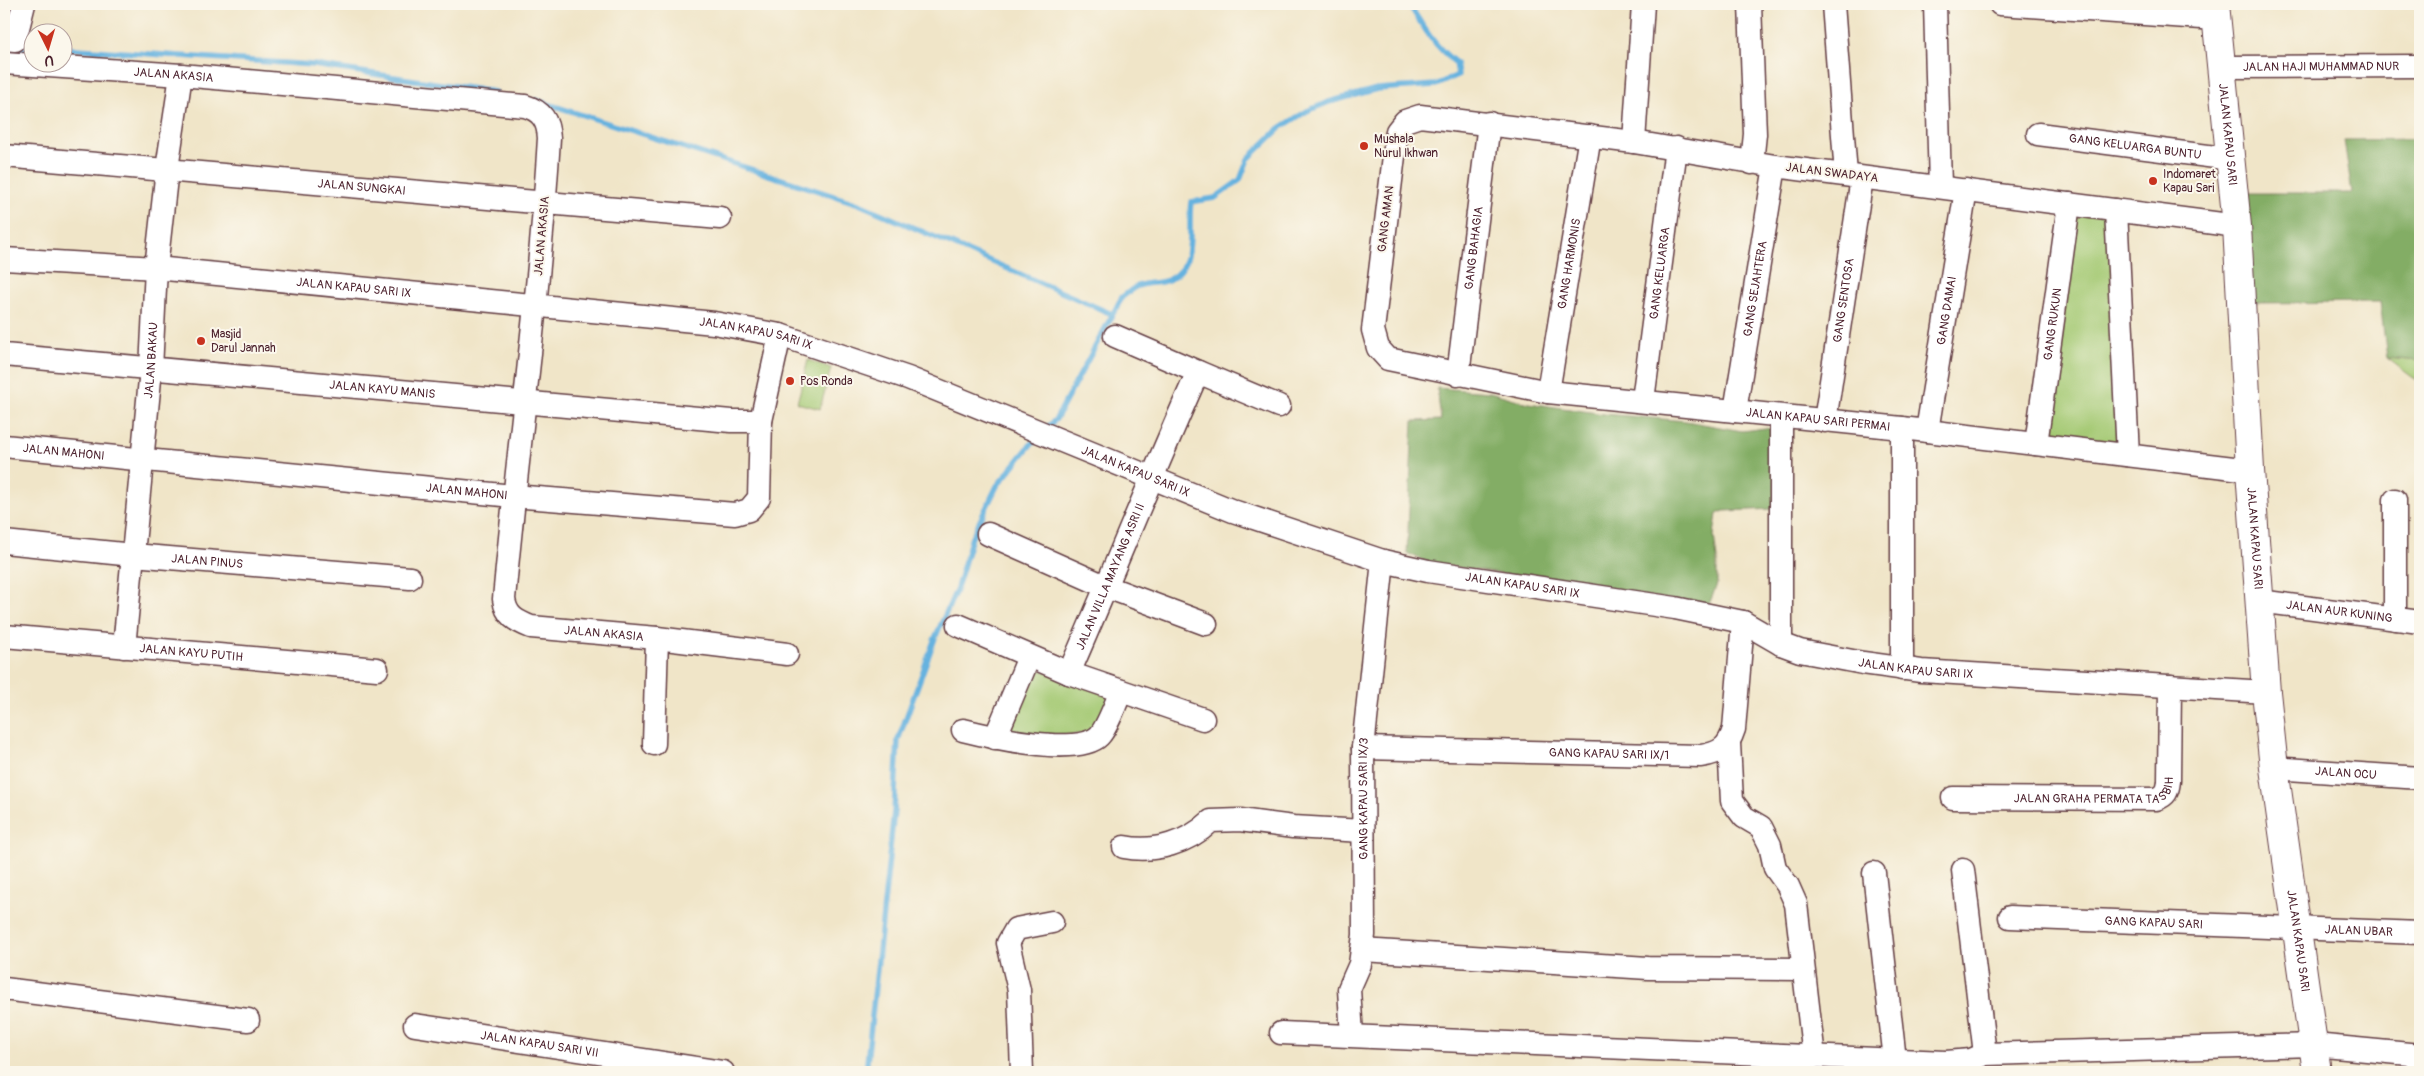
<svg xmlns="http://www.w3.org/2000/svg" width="2424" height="1076" viewBox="0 0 2424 1076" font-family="Pangolin,sans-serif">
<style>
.green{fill:#a4c973;stroke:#77744f}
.forest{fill:#83ad65;stroke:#666648}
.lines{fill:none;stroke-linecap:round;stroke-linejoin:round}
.stream{stroke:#66b2df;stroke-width:5.5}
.minor-casing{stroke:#633d43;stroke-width:25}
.secondary-casing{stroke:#633d43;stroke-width:30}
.minor{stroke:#fff;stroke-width:22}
.secondary{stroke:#fff;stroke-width:28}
.poi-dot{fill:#c8321e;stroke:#fbf7ec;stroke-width:2}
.labels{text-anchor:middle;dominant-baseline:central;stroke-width:4;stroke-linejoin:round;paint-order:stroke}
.street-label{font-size:12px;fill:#4a1f2b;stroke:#fbf7ec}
.poi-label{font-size:12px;fill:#4a1f2b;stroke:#fbf7ec;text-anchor:start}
</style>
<rect width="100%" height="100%" fill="#fbf7ec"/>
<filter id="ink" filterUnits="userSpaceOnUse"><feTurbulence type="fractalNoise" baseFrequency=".02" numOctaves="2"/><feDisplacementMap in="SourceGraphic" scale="10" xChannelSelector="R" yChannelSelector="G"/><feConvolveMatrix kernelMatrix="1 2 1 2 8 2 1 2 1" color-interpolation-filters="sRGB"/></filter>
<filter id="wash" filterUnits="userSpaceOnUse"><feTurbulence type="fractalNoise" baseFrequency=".0096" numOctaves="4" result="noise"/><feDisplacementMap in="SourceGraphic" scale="20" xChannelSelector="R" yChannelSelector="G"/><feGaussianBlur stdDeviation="1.12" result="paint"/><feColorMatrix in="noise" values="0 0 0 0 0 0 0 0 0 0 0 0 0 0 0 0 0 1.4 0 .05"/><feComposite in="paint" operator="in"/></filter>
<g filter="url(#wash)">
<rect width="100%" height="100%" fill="#f0e5c8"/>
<g class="green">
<polygon points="2069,204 2116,210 2128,455 2036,444"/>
<polygon points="2387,358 2420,361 2420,383"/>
<polygon points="808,360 831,368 820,409 797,403"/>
<polygon points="1030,667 1116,692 1097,734 1012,735 1006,725"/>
</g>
<g class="forest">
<polygon points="2420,139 2420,361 2387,358 2380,302 2251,303 2242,193 2352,193 2344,140"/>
<polygon points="1437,388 1490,392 1528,403 1604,414 1686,421 1742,431 1765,428 1776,430 1775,509 1724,511 1717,514 1714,535 1717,559 1717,584 1710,602 1704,605 1429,563 1407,553 1413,421 1441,420"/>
</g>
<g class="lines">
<g class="stream">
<polyline points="15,48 32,48"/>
<polyline points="62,48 314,65 495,92"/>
<polyline points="536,100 859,204 1112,314"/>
<path d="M 1045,429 L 1056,419 L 1122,297 C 1127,294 1132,288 1138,286 C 1147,282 1159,284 1168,280 C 1199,264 1187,229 1191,202 L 1215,198 L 1240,180 L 1248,159 L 1280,128 L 1307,111 L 1329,102 L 1377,89 L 1436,85 L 1458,75 L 1456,63 C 1435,47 1423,27 1409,4"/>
<polyline points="866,1072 894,811 898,740 935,638 957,588 972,537 997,486 1037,437"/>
</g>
</g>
</g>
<g filter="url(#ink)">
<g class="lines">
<g class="minor-casing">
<g id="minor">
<polyline points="1750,4 1755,134 1752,163"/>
<polyline points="1833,4 1846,175"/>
<polyline points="1935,4 1940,186"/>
<polyline points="2000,4 2216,19"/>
<polyline points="4,39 15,40 24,4"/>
<path id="s1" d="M 4,63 L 181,75 L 525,106 C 542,111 548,121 549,138 C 540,292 518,445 504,599 C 506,616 516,621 531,627 L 657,638 L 787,654"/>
<path id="s2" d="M 2221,67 L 2420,66"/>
<path id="s3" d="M 2038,134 L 2231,159"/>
<polyline points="1634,142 1643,4"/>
<path id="s4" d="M 4,156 L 720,218"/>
<polyline points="2116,210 2128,455"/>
<path id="s5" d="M 2237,226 L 1775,166 L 1634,142 L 1420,116 L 1405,121 L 1397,131 L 1373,330 L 1378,348 L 1388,359 L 1548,392 L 1902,428 L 2250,470"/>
<path id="s6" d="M 4,259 L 156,268 L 714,323 L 780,335 L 908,378 L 1233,511 L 1383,561 L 1428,571 L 1675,608 L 1743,622 L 1781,644 L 1800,651 L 1863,663 L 1921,671 L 2266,692"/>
<polyline points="1115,336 1198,372"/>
<path id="s7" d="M 4,355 L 731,421 L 761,421"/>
<path id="s8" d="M 1458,375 L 1489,123"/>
<path id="s9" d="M 1548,392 L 1590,136"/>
<path id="s10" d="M 1643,400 L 1676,148"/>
<path id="s11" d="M 1735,411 L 1775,166"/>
<path id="s12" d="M 1825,421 L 1862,178"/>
<polyline points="1902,428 1902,669"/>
<path id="s13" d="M 1927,431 L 1966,190"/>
<path id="s14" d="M 2036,444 L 2069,204"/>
<path id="s15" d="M 4,446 L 513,496 L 735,514 L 749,510 L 759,498 L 761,421 L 780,335"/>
<polyline points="988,534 1107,587 1206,624"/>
<path id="s16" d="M 4,542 L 133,555 L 410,578"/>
<path id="s17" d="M 2259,601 L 2420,622"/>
<polyline points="2395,619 2395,500"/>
<polyline points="958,625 1069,673 1203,719"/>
<path id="s18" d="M 4,636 L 377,669"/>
<polyline points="1781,644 1781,417"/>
<path id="s19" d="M 124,647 L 151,369 L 156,268 L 167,169 L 181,75"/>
<path id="s20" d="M 1069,673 C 1113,573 1153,472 1198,372 L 1279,406"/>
<path d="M 963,730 C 991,737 1078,757 1099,736 C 1107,728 1116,703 1121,691"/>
<polyline points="995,738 1029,657"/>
<polyline points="1729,743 1732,801 1744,817 1761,827 1770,845 1775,868 1788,886 1796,904 1814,1057"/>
<polyline points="654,744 657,638"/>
<path id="s21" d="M 1363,748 L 1701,756 C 1720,753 1728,748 1734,729 L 1743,622"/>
<path id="s22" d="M 2274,768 L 2420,778"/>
<path id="s23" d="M 1953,798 L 2156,799 C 2166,796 2168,791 2169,781 L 2170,686"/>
<path d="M 1124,847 C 1155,853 1188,843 1211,821 L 1240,820 L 1293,827 L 1363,831"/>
<polyline points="1963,870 1985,1054"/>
<polyline points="1874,873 1895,1060"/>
<path id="s24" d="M 2010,917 L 2420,933"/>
<polyline points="1362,950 1648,968 1802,969"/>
<polyline points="4,989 248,1020"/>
<path id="s25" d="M 415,1025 L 723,1072"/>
<polyline points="1281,1033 1946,1062 1971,1060 1985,1054 2314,1045 2420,1055"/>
<path id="s26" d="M 1352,1035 L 1349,989 L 1360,964 L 1364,935 L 1363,748 L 1383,561"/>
<polyline points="1022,1072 1019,990 1008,943 1016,929 1052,922"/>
</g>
</g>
<g class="secondary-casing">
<g id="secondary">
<path id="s27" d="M 2215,4 L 2237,226 L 2250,470 L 2266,692 L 2274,768 L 2317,1072"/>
</g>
</g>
<use href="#minor" class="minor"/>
<use href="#secondary" class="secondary"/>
</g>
</g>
<g class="poi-dot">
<circle cx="1364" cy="146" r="5"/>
<circle cx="2153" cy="181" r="5"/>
<circle cx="201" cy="341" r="5"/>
<circle cx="790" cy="381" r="5"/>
</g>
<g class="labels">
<g class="street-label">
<text stroke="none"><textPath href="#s2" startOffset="100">JALAN HAJI MUHAMMAD NUR</textPath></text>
<text stroke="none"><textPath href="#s1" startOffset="170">JALAN AKASIA</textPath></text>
<text stroke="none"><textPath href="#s27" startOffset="131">JALAN KAPAU SARI</textPath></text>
<text stroke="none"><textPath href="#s3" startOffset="98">GANG KELUARGA BUNTU</textPath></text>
<text transform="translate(1832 173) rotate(7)">JALAN SWADAYA</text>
<text stroke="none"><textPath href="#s4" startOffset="359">JALAN SUNGKAI</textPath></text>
<text transform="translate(1386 219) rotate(-83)">GANG AMAN</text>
<text transform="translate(542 236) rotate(-85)">JALAN AKASIA</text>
<text stroke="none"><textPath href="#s8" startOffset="128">GANG BAHAGIA</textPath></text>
<text stroke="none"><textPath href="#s9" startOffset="130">GANG HARMONIS</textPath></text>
<text stroke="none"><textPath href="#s10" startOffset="128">GANG KELUARGA</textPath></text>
<text stroke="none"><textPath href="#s6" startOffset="351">JALAN KAPAU SARI IX</textPath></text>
<text stroke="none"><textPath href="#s11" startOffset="124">GANG SEJAHTERA</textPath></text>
<text stroke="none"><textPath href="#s12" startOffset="122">GANG SENTOSA</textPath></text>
<text stroke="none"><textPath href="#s13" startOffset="122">GANG DAMAI</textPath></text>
<text stroke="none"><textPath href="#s14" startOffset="121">GANG RUKUN</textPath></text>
<text stroke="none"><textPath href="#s6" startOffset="756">JALAN KAPAU SARI IX</textPath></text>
<text stroke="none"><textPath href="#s19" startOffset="288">JALAN BAKAU</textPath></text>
<text stroke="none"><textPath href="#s7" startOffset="380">JALAN KAYU MANIS</textPath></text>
<text stroke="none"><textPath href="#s5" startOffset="1522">JALAN KAPAU SARI PERMAI</textPath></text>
<text stroke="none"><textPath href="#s15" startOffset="60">JALAN MAHONI</textPath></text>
<text stroke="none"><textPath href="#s6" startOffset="1161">JALAN KAPAU SARI IX</textPath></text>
<text stroke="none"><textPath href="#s15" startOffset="465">JALAN MAHONI</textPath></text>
<text stroke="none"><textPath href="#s27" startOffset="536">JALAN KAPAU SARI</textPath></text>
<text stroke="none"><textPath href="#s16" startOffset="204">JALAN PINUS</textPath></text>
<text stroke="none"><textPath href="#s20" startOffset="105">JALAN VILLA MAYANG ASRI II</textPath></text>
<text stroke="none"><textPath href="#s6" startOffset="1566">JALAN KAPAU SARI IX</textPath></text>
<text stroke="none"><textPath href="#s17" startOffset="81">JALAN AUR KUNING</textPath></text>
<text stroke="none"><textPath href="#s1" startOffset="1144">JALAN AKASIA</textPath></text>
<text stroke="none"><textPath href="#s18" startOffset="188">JALAN KAYU PUTIH</textPath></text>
<text stroke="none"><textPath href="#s6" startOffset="1971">JALAN KAPAU SARI IX</textPath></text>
<text stroke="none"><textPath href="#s21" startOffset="246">GANG KAPAU SARI IX/1</textPath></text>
<text stroke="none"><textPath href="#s22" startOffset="72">JALAN OCU</textPath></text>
<text stroke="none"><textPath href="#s23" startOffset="146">JALAN GRAHA PERMATA TASBIH</textPath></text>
<text stroke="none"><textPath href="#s26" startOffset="239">GANG KAPAU SARI IX/3</textPath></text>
<text stroke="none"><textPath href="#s24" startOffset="144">GANG KAPAU SARI</textPath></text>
<text stroke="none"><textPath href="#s24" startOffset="349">JALAN UBAR</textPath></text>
<text stroke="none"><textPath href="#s27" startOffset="941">JALAN KAPAU SARI</textPath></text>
<text stroke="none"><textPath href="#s25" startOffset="126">JALAN KAPAU SARI VII</textPath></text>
</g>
<g class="poi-label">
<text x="1374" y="139">Mushala<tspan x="1374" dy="14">Nurul Ikhwan</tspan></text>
<text x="2163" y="174">Indomaret<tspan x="2163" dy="14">Kapau Sari</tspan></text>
<text x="211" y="334">Masjid<tspan x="211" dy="14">Darul Jannah</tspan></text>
<text x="800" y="381">Pos Ronda</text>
</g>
</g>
<rect width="2424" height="1076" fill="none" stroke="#fbf7ec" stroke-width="20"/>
<g transform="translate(48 48) rotate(175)"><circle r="24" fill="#fbf7ec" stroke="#b4a19f"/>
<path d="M0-4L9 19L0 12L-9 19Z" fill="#c8321e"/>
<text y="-8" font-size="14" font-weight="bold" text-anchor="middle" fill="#4a1f2b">U</text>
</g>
</svg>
